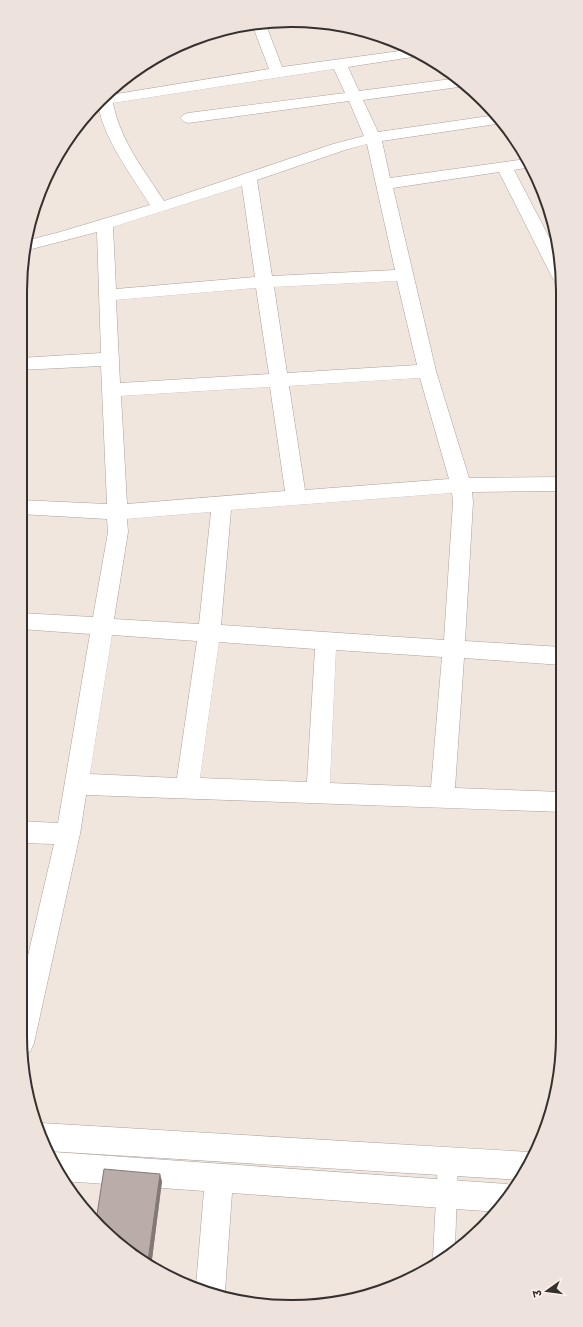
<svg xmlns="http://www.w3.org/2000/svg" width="583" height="1327" viewBox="0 0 583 1327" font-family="Poppins,'Noto Sans Devanagari',sans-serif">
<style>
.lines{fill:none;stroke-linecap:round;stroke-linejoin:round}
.lane-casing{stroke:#aba19a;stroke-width:1}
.street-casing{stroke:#aba19a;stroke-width:1}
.lane{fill:#fff;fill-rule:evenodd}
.street{fill:#fff;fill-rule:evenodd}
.wall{fill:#9f9491}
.shaded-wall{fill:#827876}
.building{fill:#b9aca9;stroke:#827876}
.rim{fill:none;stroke:#35312e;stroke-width:2}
</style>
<rect width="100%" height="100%" fill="#f1e6de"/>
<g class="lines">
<g class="lane-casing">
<polygon id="lane" points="448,1151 455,1154 458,1161 455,1248 436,1263 433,1257 438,1161 441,1154"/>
</g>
<g class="street-casing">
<g id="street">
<path d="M 265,22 L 282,67 L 407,50 L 419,56 L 348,67 L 359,91 L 459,78 L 466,86 L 363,100 L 378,132 L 496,115 L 503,123 L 382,141 L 390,178 L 526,159 L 531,167 L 514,170 L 561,260 L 561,282 L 555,281 L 552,277 L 499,172 L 393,188 L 436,371 L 469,478 L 561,477 L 561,491 L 472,492 L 473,502 L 465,641 L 562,647 L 562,665 L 464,658 L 455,788 L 562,792 L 562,812 L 86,795 L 80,834 L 34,1043 L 30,1052 L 23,1055 L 20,1036 L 20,990 L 54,844 L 20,843 L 20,821 L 58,823 L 90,634 L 20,629 L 20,613 L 93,617 L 108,532 L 107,519 L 20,514 L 20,500 L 107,504 L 101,366 L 20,370 L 20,358 L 101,353 L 97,232 L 28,250 L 29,240 L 60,232 L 150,205 C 131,174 105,142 98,105 L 96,105 L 108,93 L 110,95 L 269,69 L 252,24 ZM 334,69 L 345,93 L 188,113 L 183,115 L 180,118 L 183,121 L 188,123 L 349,101 L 364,136 L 333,144 L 164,201 C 144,170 120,140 113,103 ZM 367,144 L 395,270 L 272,276 L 257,180 L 345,150 ZM 242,186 L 255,277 L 116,289 L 113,227 ZM 397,281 L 417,365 L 287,373 L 274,287 ZM 256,288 L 269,374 L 120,383 L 116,300 ZM 420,378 L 449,479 L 305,490 L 289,386 ZM 270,387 L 285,491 L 127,504 L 121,396 ZM 452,493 L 453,502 L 444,640 L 221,625 L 231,510 ZM 211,512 L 199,624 L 114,619 L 128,532 L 127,519 ZM 112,635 L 197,641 L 177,778 L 90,774 ZM 219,642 L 315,649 L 307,782 L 200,778 ZM 336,650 L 442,657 L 431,787 L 330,783 Z"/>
<polygon points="350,28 379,34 393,42 388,43 351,32 349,29"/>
<polygon points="41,1123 529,1152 534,1154 527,1171 521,1180 47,1151 36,1125"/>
<polygon points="54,1152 507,1184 515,1187 498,1212 232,1193 225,1291 223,1296 196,1286 204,1191 63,1181 56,1171 49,1154"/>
</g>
</g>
<use href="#lane" class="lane"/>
<use href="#street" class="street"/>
</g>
<polygon class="wall" points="162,1181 151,1267 96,1221"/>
<polygon class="shaded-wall" points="160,1174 162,1181 151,1267 148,1261"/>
<polygon class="building" points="104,1169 160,1174 148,1261 144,1261 96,1221"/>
<path d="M0 0H583V1327H0ZM291 27H292A264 264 0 0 1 556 291V1036A264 264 0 0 1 292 1300H291A264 264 0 0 1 27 1036V291A264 264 0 0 1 291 27Z" fill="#eee3dc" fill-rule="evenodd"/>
<path class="rim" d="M291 27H292A264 264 0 0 1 556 291V1036A264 264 0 0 1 292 1300H291A264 264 0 0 1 27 1036V291A264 264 0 0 1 291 27Z"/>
<g transform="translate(547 1291) rotate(256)" stroke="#fef3eb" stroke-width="3" paint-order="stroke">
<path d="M0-3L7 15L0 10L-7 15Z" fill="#35312e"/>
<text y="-6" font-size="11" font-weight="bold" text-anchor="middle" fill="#35312e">उ</text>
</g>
</svg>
